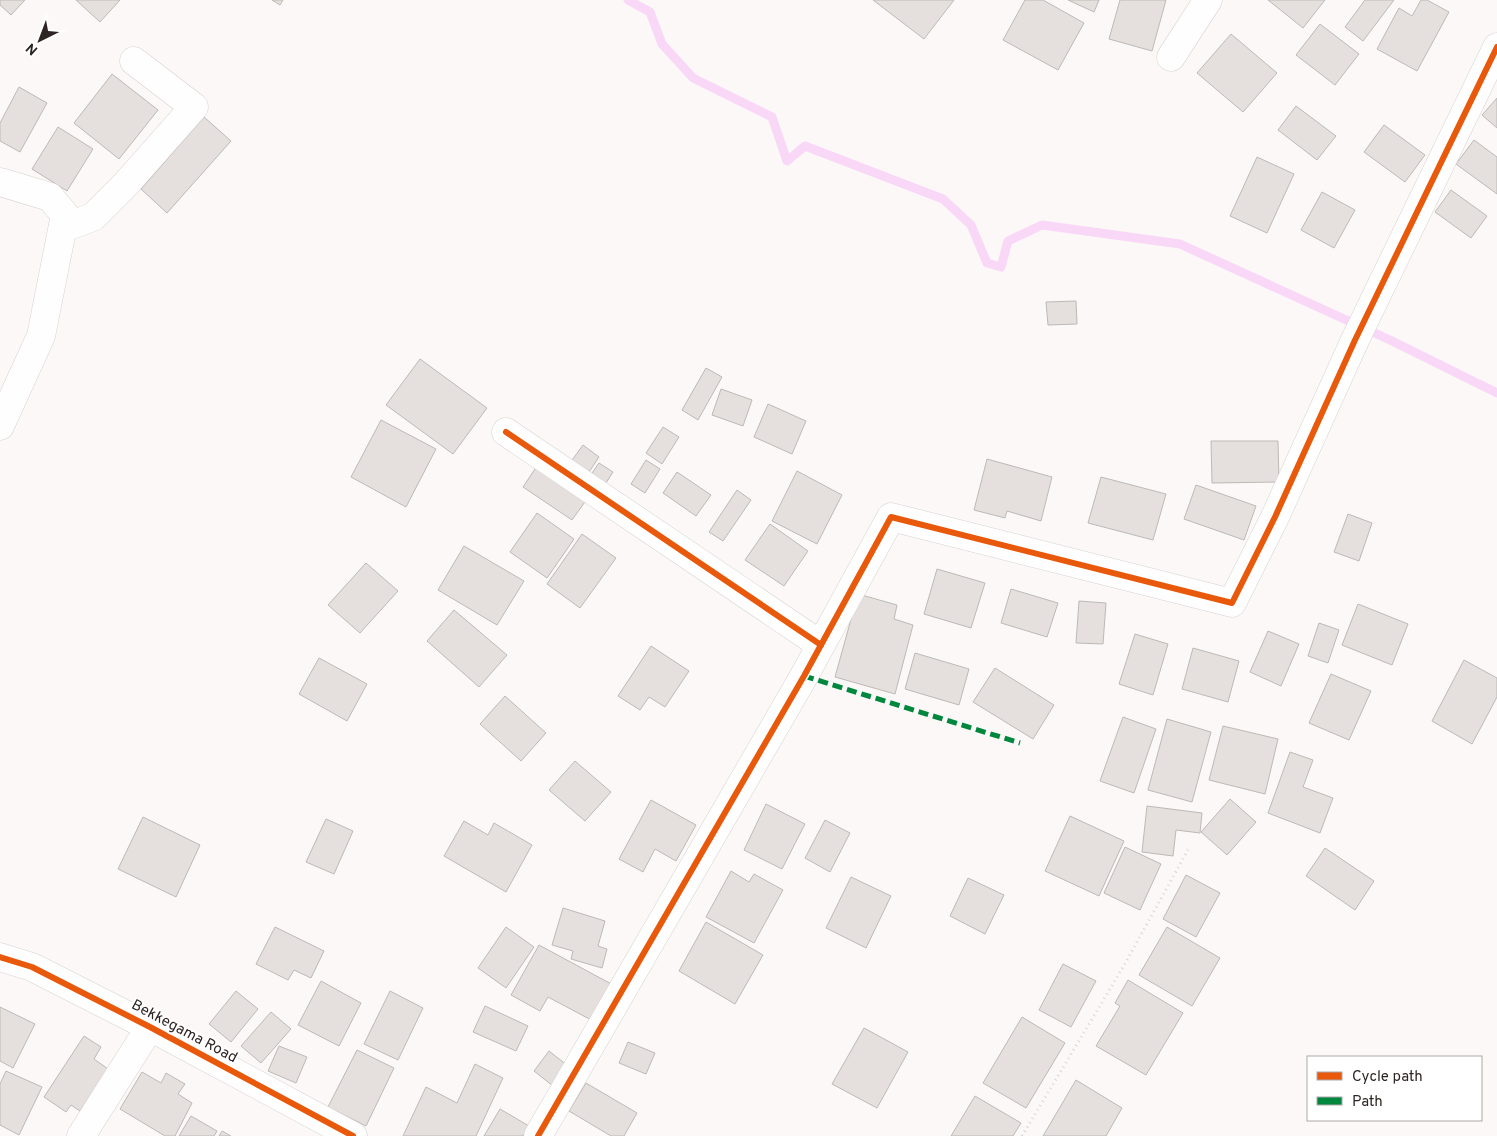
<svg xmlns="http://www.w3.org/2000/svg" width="1497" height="1136" viewBox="0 0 1497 1136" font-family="Overpass,sans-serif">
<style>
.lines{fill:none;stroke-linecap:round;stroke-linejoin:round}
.stream{stroke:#f9d8f7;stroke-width:9}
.building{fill:#e5e0dd;stroke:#bdb9b6}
.minor-casing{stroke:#d8d2d1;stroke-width:29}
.path{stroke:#d9d7d6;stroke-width:3;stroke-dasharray:1 4;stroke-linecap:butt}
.minor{stroke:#fffefe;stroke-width:28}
.quiet{stroke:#00873e;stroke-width:5;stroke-dasharray:10 5;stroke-linecap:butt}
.cycleway-casing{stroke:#fff;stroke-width:9}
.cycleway{stroke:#e8590c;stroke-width:6}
.labels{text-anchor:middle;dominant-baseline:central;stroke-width:4;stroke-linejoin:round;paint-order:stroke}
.street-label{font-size:15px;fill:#2c2523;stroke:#fff}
</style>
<rect width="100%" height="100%" fill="#fcf8f7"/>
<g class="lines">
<polyline class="stream" points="628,0 650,12 662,44 693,78 772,117 787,161 805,146 943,199 971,225 987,263 1001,267 1008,241 1042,225 1180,244 1390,340 1497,393"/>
</g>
<g class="building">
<polygon points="0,0 25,0 11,15 0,5"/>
<polygon points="76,0 120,0 100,22"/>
<polygon points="272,0 283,0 280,5"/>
<polygon points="873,0 954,0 924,39"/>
<polygon points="1025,0 1043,0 1084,23 1058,70 1003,40"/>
<polygon points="1068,0 1099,0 1094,12"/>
<polygon points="1120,0 1166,0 1152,51 1109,39"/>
<polygon points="1268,0 1325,0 1303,28"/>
<polygon points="1365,0 1394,0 1363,41 1345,27"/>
<polygon points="1421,0 1427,0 1449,12 1417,71 1377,49 1399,8 1412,16"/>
<polygon points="1320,24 1359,54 1335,85 1296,55"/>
<polygon points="1231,34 1277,73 1243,112 1197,73"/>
<polygon points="112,74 158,110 119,159 74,123"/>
<polygon points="19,87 47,103 20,152 0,141 0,123"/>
<polygon points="1497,98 1497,128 1482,115"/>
<polygon points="1296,106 1336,136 1317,160 1278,130"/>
<polygon points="204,117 231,141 167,213 141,189"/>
<polygon points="1384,125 1425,155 1405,182 1364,152"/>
<polygon points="58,127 93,149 67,191 32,169"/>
<polygon points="1474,140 1497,157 1497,194 1456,164"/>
<polygon points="1257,157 1294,174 1267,233 1230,216"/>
<polygon points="1451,190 1487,216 1471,238 1435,212"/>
<polygon points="1322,192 1355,210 1334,248 1301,230"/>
<polygon points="1076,301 1077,324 1048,325 1046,302"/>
<polygon points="420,359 487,408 453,454 386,405"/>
<polygon points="706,368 722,377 698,420 682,410"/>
<polygon points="721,389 752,400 743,426 712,415"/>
<polygon points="768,404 806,421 792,454 754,437"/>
<polygon points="381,420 436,449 406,507 351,477"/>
<polygon points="663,427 679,437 662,464 646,453"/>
<polygon points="1211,441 1278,441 1279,482 1212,483"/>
<polygon points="583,445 599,457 587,475 570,463"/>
<polygon points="987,459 1052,477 1041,521 1007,511 1005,518 974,510"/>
<polygon points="646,460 660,469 645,493 631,484"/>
<polygon points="599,463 613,472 604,486 590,476"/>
<polygon points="537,466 587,499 572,520 523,487"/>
<polygon points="797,471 842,495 817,544 772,521"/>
<polygon points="677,472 711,495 696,516 663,493"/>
<polygon points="1101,477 1166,494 1153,540 1088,523"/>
<polygon points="1196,485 1256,506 1244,540 1184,519"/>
<polygon points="737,490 751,500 723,541 709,532"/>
<polygon points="537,513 574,539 547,578 510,552"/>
<polygon points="1348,514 1372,523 1359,561 1334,552"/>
<polygon points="770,524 808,551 784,586 745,560"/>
<polygon points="582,534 616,558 580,608 547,584"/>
<polygon points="464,546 524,581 497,625 438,590"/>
<polygon points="366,563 398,591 360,633 328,605"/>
<polygon points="937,569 985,583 971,628 924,614"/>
<polygon points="1011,589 1058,603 1047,637 1001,623"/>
<polygon points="858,594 897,605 894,619 913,625 895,694 835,677"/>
<polygon points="1079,601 1106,603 1103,644 1076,643"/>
<polygon points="1358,604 1408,624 1392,665 1342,645"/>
<polygon points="454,610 507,655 479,687 427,641"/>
<polygon points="1319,623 1339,630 1328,663 1308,656"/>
<polygon points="1268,631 1299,644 1281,686 1250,672"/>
<polygon points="1135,634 1168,644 1153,695 1119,684"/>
<polygon points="651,646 689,671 665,707 649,697 640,710 618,696"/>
<polygon points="1193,648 1239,661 1228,702 1182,689"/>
<polygon points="915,653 969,669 959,705 905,689"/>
<polygon points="319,658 367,684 347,721 299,694"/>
<polygon points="1464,660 1497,678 1497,697 1472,744 1432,721"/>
<polygon points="995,668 1054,705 1033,739 973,702"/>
<polygon points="1331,674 1371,691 1349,740 1309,723"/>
<polygon points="505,696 546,733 521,761 480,724"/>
<polygon points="1123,717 1156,729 1134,793 1100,781"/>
<polygon points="1167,719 1211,732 1192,802 1148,790"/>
<polygon points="1223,726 1278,739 1265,794 1209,780"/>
<polygon points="1290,752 1313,760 1303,787 1333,798 1320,833 1268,813"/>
<polygon points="575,761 611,792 585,821 549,790"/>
<polygon points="1230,799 1256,822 1227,855 1201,832"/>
<polygon points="651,800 696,825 676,861 655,849 643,872 619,859"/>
<polygon points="766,804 805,824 782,869 744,850"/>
<polygon points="1147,806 1202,813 1200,833 1176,830 1173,856 1142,852"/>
<polygon points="1070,816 1124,841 1099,896 1045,871"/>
<polygon points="143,817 200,845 176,897 118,869"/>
<polygon points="326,819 353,831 334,874 306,862"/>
<polygon points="825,820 850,833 830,872 805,858"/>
<polygon points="464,821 488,835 494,823 532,845 506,892 444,856"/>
<polygon points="1125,847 1161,864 1140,910 1104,893"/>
<polygon points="1325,848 1374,881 1355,910 1306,876"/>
<polygon points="731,871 749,882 754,874 783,890 754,943 706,917"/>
<polygon points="1186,875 1220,893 1196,937 1163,919"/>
<polygon points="851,877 891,896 866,948 826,928"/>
<polygon points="968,878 1004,895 985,934 950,916"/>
<polygon points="563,908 605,921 598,946 607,949 602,968 571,959 573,951 552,945"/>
<polygon points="706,922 763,955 735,1004 679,971"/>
<polygon points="275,927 324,951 311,978 294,970 288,980 256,964"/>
<polygon points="506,927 534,947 506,988 478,968"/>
<polygon points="1167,927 1220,958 1192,1006 1139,975"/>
<polygon points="539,945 615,986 595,1022 548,997 540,1011 511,995"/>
<polygon points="1063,964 1096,981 1071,1027 1039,1010"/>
<polygon points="1128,980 1183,1013 1146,1075 1096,1046 1120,1006 1115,1003"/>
<polygon points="321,981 361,1003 339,1046 298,1025"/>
<polygon points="236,991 258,1009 231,1042 209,1024"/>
<polygon points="390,991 423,1008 398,1060 364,1044"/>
<polygon points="485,1006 528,1026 516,1051 473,1032"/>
<polygon points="0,1007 35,1024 13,1068 0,1061"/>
<polygon points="271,1012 291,1029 261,1063 241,1046"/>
<polygon points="1022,1017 1065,1043 1026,1108 983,1083"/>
<polygon points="864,1028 908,1052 877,1108 832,1084"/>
<polygon points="84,1036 101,1047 94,1059 108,1069 80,1111 71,1105 66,1112 44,1097"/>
<polygon points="628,1042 655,1053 646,1074 619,1063"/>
<polygon points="279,1046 307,1057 296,1083 268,1071"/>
<polygon points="357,1050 394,1068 366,1126 328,1107"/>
<polygon points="549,1051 568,1066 553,1086 534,1071"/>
<polygon points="475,1064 503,1078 476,1136 403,1136 426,1087 457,1103"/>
<polygon points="6,1071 42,1087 19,1135 0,1125 0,1084"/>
<polygon points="142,1072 161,1083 166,1073 185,1084 178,1094 192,1103 175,1136 165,1136 120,1109"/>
<polygon points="1076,1080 1122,1108 1106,1136 1043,1136"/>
<polygon points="586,1083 637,1113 624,1136 611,1136 569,1111"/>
<polygon points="975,1096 1021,1123 1013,1136 951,1136"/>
<polygon points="500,1109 529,1126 523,1136 484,1136"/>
<polygon points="191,1116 217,1131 214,1136 179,1136"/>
<polygon points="222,1131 231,1136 219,1136"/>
</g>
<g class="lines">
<g class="minor-casing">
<g id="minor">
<polyline points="1171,57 1208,0"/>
<polyline points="0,182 50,197 65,215 41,336 0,426"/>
<polyline points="63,228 93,217 125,185 194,107 134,61"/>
<polyline points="506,432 821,645"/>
<polyline points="0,957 32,967 150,1027 353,1136"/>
<polyline points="81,1136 150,1027"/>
<polyline points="538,1136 804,676 891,517 1232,603 1275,517 1355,340 1497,47"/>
</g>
</g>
<polyline class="path" points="1022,1136 1122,969 1189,848"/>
<use href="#minor" class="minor"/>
<polyline class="quiet" points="804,676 1020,743"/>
<g class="cycleway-casing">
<g id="cycleway">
<polyline points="506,432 821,645"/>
<polyline points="0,957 32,967 150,1027 353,1136"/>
<polyline points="538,1136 804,676 891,517 1232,603 1275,517 1355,340 1497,47"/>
</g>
</g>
<use href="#cycleway" class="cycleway"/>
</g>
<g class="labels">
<g class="street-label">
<text transform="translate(184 1032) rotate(28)">Bekkegama Road</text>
</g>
</g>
<rect x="1307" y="1056" width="175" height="65" fill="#ffffff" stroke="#aba8a7"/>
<rect x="1317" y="1072" width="25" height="8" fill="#e8590c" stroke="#aba8a7"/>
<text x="1352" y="1081" font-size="15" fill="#2c2523">Cycle path</text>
<rect x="1317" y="1097" width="25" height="8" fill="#00873e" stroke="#aba8a7"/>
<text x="1352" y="1106" font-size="15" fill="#2c2523">Path</text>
<g transform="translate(40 40) rotate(222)" stroke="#ffffff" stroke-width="4" paint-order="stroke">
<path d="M0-4L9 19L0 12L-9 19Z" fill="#2c2523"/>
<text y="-8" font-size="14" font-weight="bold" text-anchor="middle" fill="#2c2523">N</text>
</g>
</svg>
